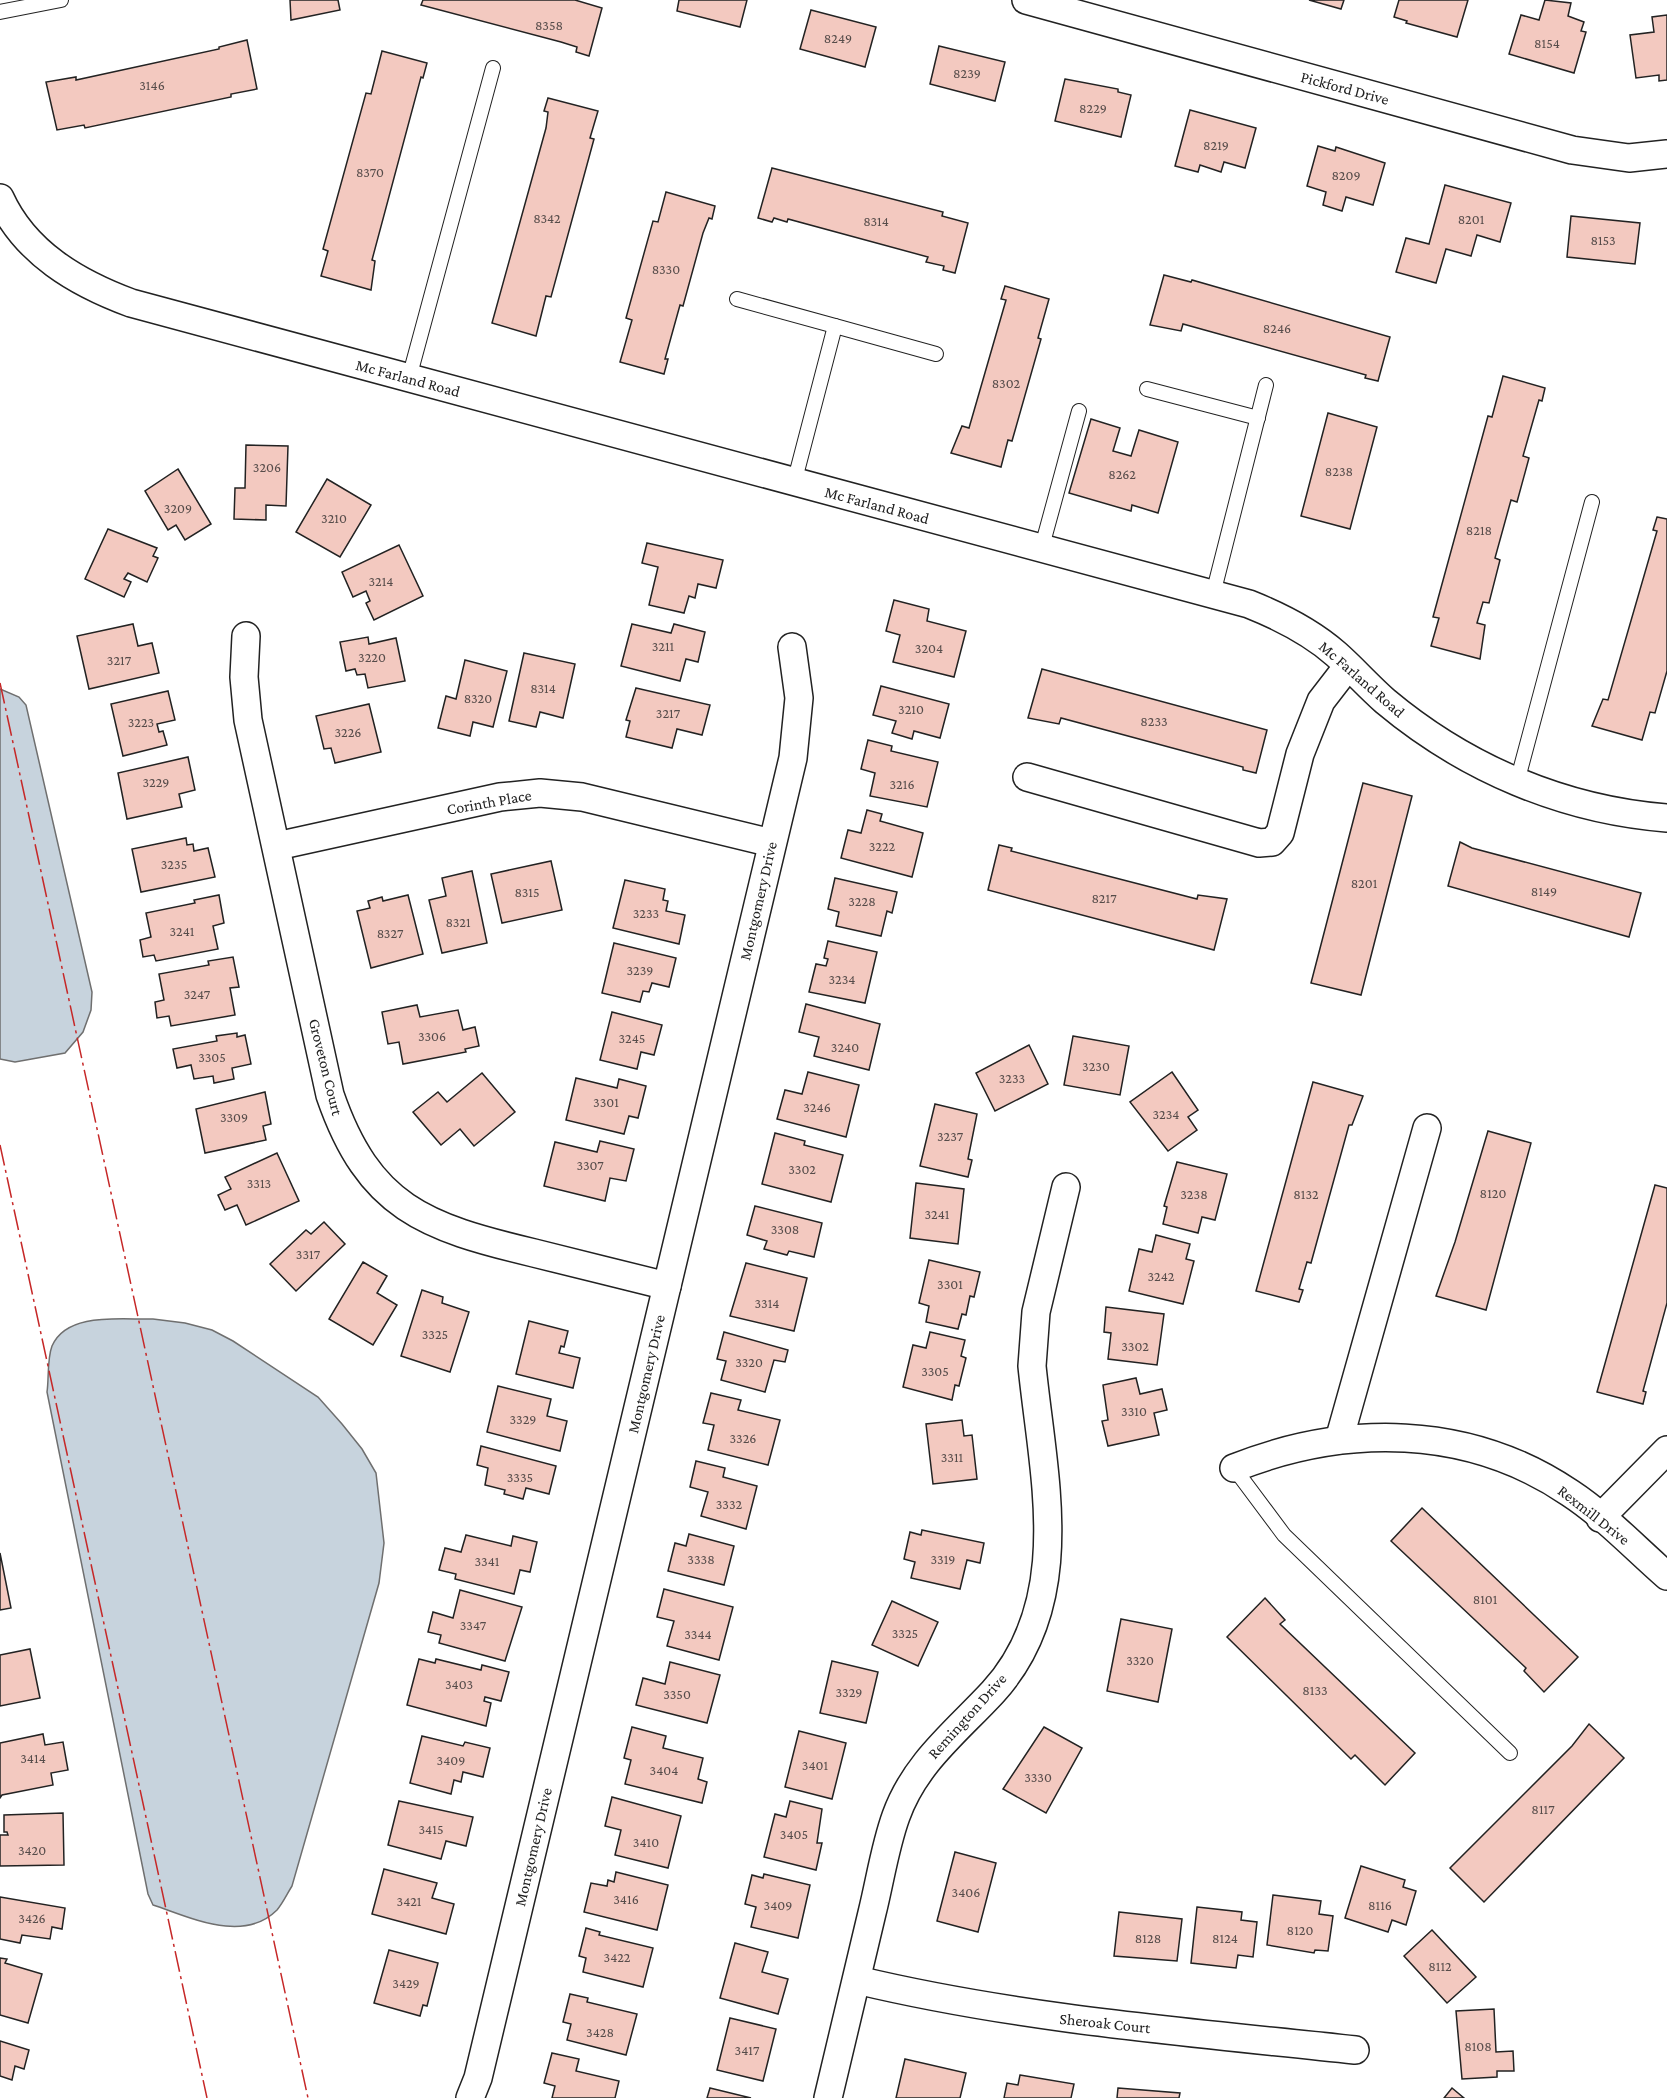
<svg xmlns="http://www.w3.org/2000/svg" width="1667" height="2098" viewBox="0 0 1667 2098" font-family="'Crimson Pro',serif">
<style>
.water{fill:#c7d3dd;stroke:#6f6f6f;stroke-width:1.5}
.building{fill:#f3c9c0;stroke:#222;stroke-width:1.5}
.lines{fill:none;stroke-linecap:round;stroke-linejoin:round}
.lane-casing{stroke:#222;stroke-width:16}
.street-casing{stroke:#222;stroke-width:30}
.lane{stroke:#fff;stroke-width:14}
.street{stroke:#fff;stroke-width:27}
.power{stroke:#c62828;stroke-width:1.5;stroke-dasharray:21 4.5 3 4.5;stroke-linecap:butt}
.labels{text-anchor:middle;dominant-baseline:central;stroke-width:4.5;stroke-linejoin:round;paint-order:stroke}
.number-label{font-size:14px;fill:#564c4a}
.street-label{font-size:16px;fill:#222;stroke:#fff}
</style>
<rect width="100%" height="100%" fill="#fff"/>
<g class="water">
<polygon points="0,689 19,697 26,705 92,992 91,1010 83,1032 65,1053 15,1062 0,1059"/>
<path d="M 153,1319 L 185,1323 L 212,1330 L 233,1341 L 318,1397 L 342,1424 L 362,1449 L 376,1473 L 384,1543 L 379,1583 L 292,1886 C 287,1894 283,1903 277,1910 C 243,1944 190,1917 153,1905 L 148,1894 L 47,1392 C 49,1379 47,1359 52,1346 C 67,1311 123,1320 153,1319 Z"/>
</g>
<g class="building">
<polygon points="290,0 338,0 340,10 291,20"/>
<polygon points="423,0 575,0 602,8 589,56 576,52 577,47 561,42 421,5"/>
<polygon points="679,0 747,0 740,27 677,11"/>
<polygon points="1309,0 1344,0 1341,9"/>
<polygon points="1399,0 1468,0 1457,37 1406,23 1407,21 1394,17"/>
<polygon points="1545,0 1571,3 1568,16 1584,22 1581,31 1586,32 1574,73 1509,54 1521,15 1539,20"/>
<polygon points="811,10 876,27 865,67 800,49"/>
<polygon points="1667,15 1667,80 1659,81 1659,75 1636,78 1630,35 1654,32 1652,17"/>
<polygon points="247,40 257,89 231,94 231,97 85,128 84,125 57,130 46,82 76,77 76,80 219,49 219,47"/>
<polygon points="939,46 1005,62 995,101 930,84"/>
<polygon points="382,51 427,63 423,78 421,77 372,260 375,261 371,290 321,276 328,251 323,249 366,93 371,94"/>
<polygon points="1065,79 1118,89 1118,92 1131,95 1121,137 1055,121"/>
<polygon points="548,98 598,111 590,138 594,139 551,297 546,296 536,336 492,323 546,128 548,112 544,111"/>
<polygon points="1190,110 1256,128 1245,168 1224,162 1221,172 1200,165 1198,172 1175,166"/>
<polygon points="1318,146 1335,151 1336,147 1385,163 1373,205 1346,197 1342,211 1323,205 1326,192 1307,186"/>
<polygon points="772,168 943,212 942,216 968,223 955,273 943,270 944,266 926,262 928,257 788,219 787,222 774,218 772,222 758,218"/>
<polygon points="1445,185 1511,203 1500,242 1477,235 1471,256 1446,249 1436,283 1396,272 1406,238 1429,244"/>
<polygon points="666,192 715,206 712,219 709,218 703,233 683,306 680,305 665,359 668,359 664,374 620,362 632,320 626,318 653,221 658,222"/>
<polygon points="1571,216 1640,223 1635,264 1567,257"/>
<polygon points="1164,275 1191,282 1192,280 1390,337 1378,381 1365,378 1366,375 1183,324 1181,331 1150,325"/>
<polygon points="1005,286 1049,299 1038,338 1041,339 1012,441 1008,440 1001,467 951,453 962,426 969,428 1006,300 1001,299"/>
<polygon points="1503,376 1545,388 1542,401 1539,400 1523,456 1529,458 1517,502 1511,500 1495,558 1500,560 1489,603 1483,602 1477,623 1485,625 1480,659 1431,646 1439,618 1433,617 1488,416 1492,417"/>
<polygon points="1328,413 1377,427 1350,529 1301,516"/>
<polygon points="1091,419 1120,428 1113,451 1131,456 1139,430 1178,442 1158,513 1132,505 1131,511 1069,493"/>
<polygon points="246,445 288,446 286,506 266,505 266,520 234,519 235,488 245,488"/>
<polygon points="178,469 211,524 185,540 176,525 168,530 145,491"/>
<polygon points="327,479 371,505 340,557 296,532"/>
<polygon points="1657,517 1667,519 1667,671 1655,713 1650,712 1642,740 1592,726 1603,699 1608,700 1657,531 1653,530"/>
<polygon points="108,529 157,548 153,556 158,558 147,582 128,573 124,579 131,582 124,597 85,579"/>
<polygon points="647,543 723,560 716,588 698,584 695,598 689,596 684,613 649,605 658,567 642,563"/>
<polygon points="399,545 423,596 374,620 366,603 370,601 366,591 353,597 342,572"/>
<polygon points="894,600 929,609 927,621 966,631 954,677 893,662 900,635 886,631"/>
<polygon points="133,624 138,646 152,643 159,673 89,689 77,636"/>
<polygon points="632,624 671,633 674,624 705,632 698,662 686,659 680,681 621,666"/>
<polygon points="368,637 369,644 396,638 405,681 368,688 365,674 357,675 355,669 346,671 340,642"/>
<polygon points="524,653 575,664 563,718 540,712 536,727 509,721"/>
<polygon points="465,660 507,671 493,727 473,722 470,736 438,728 446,696 456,699"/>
<polygon points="1042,669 1267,730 1256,773 1243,770 1243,767 1061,718 1059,724 1028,718"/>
<polygon points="881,686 949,704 940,738 914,731 912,739 892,733 896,721 873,715"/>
<polygon points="636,688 710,705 702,735 677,729 672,748 626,737 630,721 626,720"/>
<polygon points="168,691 175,720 157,724 159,732 163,731 167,745 123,756 111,704"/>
<polygon points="369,704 381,752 335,763 331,748 324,749 316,716"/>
<polygon points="868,740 892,746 891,751 938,762 927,807 870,796 875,773 861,769"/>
<polygon points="188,757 195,790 179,794 182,807 127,819 118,773"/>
<polygon points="1363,783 1412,796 1361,995 1311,983"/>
<polygon points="867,810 882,814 880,821 923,833 912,877 841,858 848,830 861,833"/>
<polygon points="186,838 187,845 193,844 194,851 208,848 215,877 141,892 132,849"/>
<polygon points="1460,842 1472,848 1641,893 1629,937 1448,886"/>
<polygon points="999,845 1012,848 1011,851 1197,899 1198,895 1227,899 1214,950 988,890"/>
<polygon points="551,861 562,910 502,923 491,874"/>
<polygon points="472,871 487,943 442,953 429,900 446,896 442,878"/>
<polygon points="835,878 897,892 892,913 887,911 881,936 836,926 839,912 828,909"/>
<polygon points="625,880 665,889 663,900 668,901 666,911 685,915 679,944 613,928"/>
<polygon points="219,895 224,923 213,926 218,949 156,961 154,955 143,957 140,940 151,937 146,913 195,903 194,900"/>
<polygon points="408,895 423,954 371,968 357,911 370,908 368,901 382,897 383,901"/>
<polygon points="828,941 877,952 865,1003 809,992 816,964 826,966 828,959 824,958"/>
<polygon points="614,943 676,958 669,987 652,983 649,992 643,991 640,1002 602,993"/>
<polygon points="233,957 239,987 230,988 235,1015 171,1026 169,1016 157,1018 155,1002 164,1000 159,974 209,965 208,961"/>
<polygon points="806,1004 880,1024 869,1070 814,1056 819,1037 799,1032"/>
<polygon points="417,1005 420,1017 458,1010 463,1030 475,1027 479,1046 465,1049 466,1052 403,1064 399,1042 388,1044 382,1012"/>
<polygon points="612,1012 662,1025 654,1055 641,1052 637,1069 600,1060"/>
<polygon points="237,1033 237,1037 245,1035 251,1064 232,1068 234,1079 214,1083 213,1076 194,1079 191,1065 177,1068 173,1049 217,1041 216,1036"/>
<polygon points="1073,1036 1129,1046 1120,1095 1064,1085"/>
<polygon points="1029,1045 1048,1084 995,1111 976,1073"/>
<polygon points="808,1072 859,1085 846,1137 777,1119 785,1090 802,1094"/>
<polygon points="1172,1072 1198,1110 1188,1117 1197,1130 1168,1151 1130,1102"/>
<polygon points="482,1073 515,1112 474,1146 460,1129 441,1145 413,1112 438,1092 447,1102"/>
<polygon points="576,1078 617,1088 619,1079 646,1086 638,1118 629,1116 624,1134 566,1120"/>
<polygon points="1313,1082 1363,1096 1352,1125 1349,1125 1311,1263 1307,1262 1299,1289 1303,1290 1299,1302 1256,1291"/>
<polygon points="265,1092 271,1124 263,1126 266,1140 205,1153 196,1109"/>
<polygon points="935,1104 977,1114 968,1159 972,1160 968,1177 920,1166"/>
<polygon points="1488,1131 1531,1143 1486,1310 1436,1296 1455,1242"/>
<polygon points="775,1133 805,1141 804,1145 843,1155 831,1202 762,1184"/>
<polygon points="600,1141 634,1149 626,1181 610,1178 605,1201 544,1186 555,1142 597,1152"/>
<polygon points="277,1153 299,1201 246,1225 237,1205 225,1210 218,1195 231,1189 225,1177"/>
<polygon points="1177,1162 1227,1174 1215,1220 1202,1217 1198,1233 1163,1224 1167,1207 1164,1206"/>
<polygon points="916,1183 964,1189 958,1244 910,1238"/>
<polygon points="1655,1185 1667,1188 1667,1303 1643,1391 1646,1392 1643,1404 1597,1392"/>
<polygon points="755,1206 822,1223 814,1257 789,1251 787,1255 764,1249 767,1241 747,1235"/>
<polygon points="324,1222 345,1244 296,1291 270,1264 306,1230 311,1234"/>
<polygon points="1156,1235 1190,1244 1186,1259 1194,1261 1183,1304 1129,1291 1139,1249 1152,1252"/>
<polygon points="929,1260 980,1272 974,1297 970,1296 966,1315 962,1314 958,1329 926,1322 929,1306 919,1303"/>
<polygon points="363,1262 387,1276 377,1293 397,1305 373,1345 329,1319"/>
<polygon points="746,1263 807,1278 794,1331 730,1316"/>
<polygon points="422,1290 443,1297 442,1303 469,1312 450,1372 401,1356"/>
<polygon points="1106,1307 1164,1314 1157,1365 1108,1359 1111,1333 1104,1332"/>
<polygon points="529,1321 568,1331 564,1347 561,1346 559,1353 580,1358 573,1388 516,1374"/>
<polygon points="724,1332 788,1350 785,1362 774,1360 765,1392 721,1380 726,1361 717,1359"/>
<polygon points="930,1332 965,1340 961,1356 966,1358 959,1386 955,1385 952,1400 903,1387 913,1345 926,1348"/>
<polygon points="1136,1378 1140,1394 1162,1389 1167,1410 1154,1413 1159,1435 1108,1446 1102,1421 1108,1420 1103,1385"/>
<polygon points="498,1386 551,1399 547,1416 567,1421 560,1451 487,1432"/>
<polygon points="711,1393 741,1400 738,1410 780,1420 768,1465 708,1450 714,1425 703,1423"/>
<polygon points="962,1420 964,1436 972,1435 977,1479 933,1484 926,1424"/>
<polygon points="481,1446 556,1466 549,1494 526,1488 523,1499 504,1494 505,1490 485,1485 488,1468 477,1465"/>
<polygon points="696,1461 725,1468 723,1477 757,1486 746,1529 701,1516 708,1492 690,1487"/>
<polygon points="1422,1508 1578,1657 1544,1692 1524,1671 1526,1668 1391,1541"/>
<polygon points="922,1530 984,1543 980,1563 967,1560 960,1589 911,1578 915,1562 904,1559 910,1532 921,1535"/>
<polygon points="689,1534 734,1546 724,1585 668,1571 675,1543 686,1546"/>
<polygon points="466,1535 511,1546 513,1536 537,1542 530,1572 520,1570 514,1594 455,1579 456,1574 439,1570 445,1548 461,1552"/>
<polygon points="0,1553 11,1608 0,1610"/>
<polygon points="664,1589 733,1607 719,1660 667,1646 674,1621 657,1617"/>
<polygon points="460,1590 522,1607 505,1661 439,1643 441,1635 428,1632 433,1612 453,1618"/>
<polygon points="1265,1598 1285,1620 1280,1624 1415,1753 1385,1785 1355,1755 1351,1759 1227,1637"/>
<polygon points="892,1601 938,1622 918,1666 872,1645"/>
<polygon points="1121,1619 1172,1629 1158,1702 1107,1691"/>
<polygon points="30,1649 40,1698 0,1706 0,1655"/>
<polygon points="419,1659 435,1663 436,1659 481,1670 482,1665 509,1672 501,1701 485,1697 484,1701 491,1703 486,1726 407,1705"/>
<polygon points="832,1661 878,1672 866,1723 820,1713"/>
<polygon points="670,1662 720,1675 707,1723 636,1705 643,1678 665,1684"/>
<polygon points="1589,1724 1624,1758 1484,1902 1450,1868 1572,1746"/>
<polygon points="632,1727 666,1736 663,1748 703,1758 698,1779 707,1782 702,1803 625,1784 631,1760 624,1758"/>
<polygon points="1044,1727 1082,1748 1046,1813 1003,1789"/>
<polygon points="799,1731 846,1743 832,1799 785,1787"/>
<polygon points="43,1734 45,1745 63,1742 68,1770 51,1773 53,1785 2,1795 0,1798 0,1743"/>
<polygon points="422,1736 463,1746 465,1742 490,1748 483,1777 463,1772 461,1782 454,1780 451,1794 410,1783"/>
<polygon points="612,1797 681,1816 668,1868 615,1855 621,1830 605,1826"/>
<polygon points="399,1801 473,1817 466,1846 446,1841 441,1859 388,1845"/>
<polygon points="790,1801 822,1809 817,1843 822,1843 816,1870 764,1857 775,1814 786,1817"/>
<polygon points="63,1813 64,1865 0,1866 0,1835 8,1835 7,1832 4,1832 4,1815"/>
<polygon points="955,1852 996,1863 978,1932 937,1921"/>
<polygon points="1361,1866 1405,1880 1403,1887 1416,1891 1406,1925 1392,1920 1388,1932 1345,1918"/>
<polygon points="384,1869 437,1883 432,1898 454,1904 446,1934 372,1914"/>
<polygon points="616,1872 668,1885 657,1930 584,1912 591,1883 607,1886 608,1880 614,1882"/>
<polygon points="764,1874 810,1885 798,1938 751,1927 756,1907 745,1904 752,1875 763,1878"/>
<polygon points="1273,1895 1321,1901 1319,1914 1333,1916 1328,1951 1315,1950 1314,1953 1267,1945"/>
<polygon points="0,1897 65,1908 62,1929 52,1927 50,1939 22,1935 20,1943 0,1939"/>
<polygon points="1197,1907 1242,1912 1241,1920 1257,1922 1253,1957 1238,1955 1236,1968 1191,1963"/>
<polygon points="1119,1912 1182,1919 1177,1961 1114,1956"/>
<polygon points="586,1928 600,1932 599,1935 653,1948 643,1987 583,1972 586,1958 579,1956"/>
<polygon points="1432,1930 1476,1977 1447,2003 1404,1956"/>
<polygon points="735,1943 768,1952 762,1972 788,1979 778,2014 720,1998"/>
<polygon points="389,1950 438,1963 427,2006 423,2005 420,2016 374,2003"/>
<polygon points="0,1958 7,1959 5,1963 42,1974 28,2023 0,2015"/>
<polygon points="570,1994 588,1998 587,2002 637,2014 626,2055 567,2040 571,2024 563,2022"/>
<polygon points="1494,2009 1496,2052 1513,2051 1514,2071 1497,2071 1497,2077 1462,2079 1456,2011"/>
<polygon points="730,2018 776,2029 763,2081 717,2070"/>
<polygon points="0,2041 29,2050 24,2069 15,2066 12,2080 0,2076"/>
<polygon points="552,2053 579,2059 576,2071 619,2081 615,2098 552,2098 555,2086 544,2083"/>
<polygon points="905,2059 966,2073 960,2098 896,2098"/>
<polygon points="1020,2075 1074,2084 1071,2098 1004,2098 1007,2083 1018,2085"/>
<polygon points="710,2088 751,2098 707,2098"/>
<polygon points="1118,2088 1180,2093 1179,2098 1117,2098"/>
<polygon points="1452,2088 1464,2098 1444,2098"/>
</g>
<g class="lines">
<g class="lane-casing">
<g id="lane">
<polyline points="0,12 61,0"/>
<polyline points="737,299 835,326"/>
<polyline points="409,378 493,68"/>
<polyline points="1147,389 1258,418"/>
<polyline points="794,483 835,326 936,354"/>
<polyline points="1041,550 1079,411"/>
<polyline points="1213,594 1266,385"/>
<polyline points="1517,782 1592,502"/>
<polyline points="1234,1468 1284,1535 1510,1753"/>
</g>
</g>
<g class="street-casing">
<g id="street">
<polyline points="1026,0 1572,150 1629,158 1667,154"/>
<path d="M 0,198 C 25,253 77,283 131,303 L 1249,604 C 1279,616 1311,632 1336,654 C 1353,669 1368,686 1385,701 C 1465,768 1563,810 1667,818"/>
<path d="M 246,636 L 244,677 L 248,720 L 330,1095 C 369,1208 425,1227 534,1253 C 578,1264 623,1275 667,1286"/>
<polyline points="1027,777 1259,843 1272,842 1280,833 1300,754 1321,701 1348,666"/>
<polyline points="277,846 500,797 540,793 582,797 772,843"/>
<polyline points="1339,1440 1427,1128"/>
<path d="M 1234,1468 C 1345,1424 1468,1424 1570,1493 C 1605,1516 1635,1548 1667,1576"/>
<polyline points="1600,1518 1667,1450"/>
<path d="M 857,1980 C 1020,2019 1188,2032 1355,2050"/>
<polyline points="470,2098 478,2078 793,758 799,698 792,647"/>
<path d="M 828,2098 C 843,2036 858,1974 872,1913 C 880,1881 885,1846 896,1816 C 915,1763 956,1732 993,1692 C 1076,1601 1043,1476 1032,1366 L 1036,1312 L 1066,1187"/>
</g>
</g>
<use href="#lane" class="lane"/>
<use href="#street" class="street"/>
<g class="power">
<polyline points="0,683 308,2098"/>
<polyline points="0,1145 207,2098"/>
</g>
</g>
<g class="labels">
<g class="number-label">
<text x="549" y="25">8358</text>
<text x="838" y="38">8249</text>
<text x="1547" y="43">8154</text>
<text x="967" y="73">8239</text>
<text x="152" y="85">3146</text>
<text x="1093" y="108">8229</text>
<text x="1216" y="145">8219</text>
<text x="370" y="172">8370</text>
<text x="1346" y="175">8209</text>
<text x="547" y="218">8342</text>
<text x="1471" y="219">8201</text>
<text x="876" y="221">8314</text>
<text x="1603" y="240">8153</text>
<text x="666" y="269">8330</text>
<text x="1277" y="328">8246</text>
<text x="1006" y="383">8302</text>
<text x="267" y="467">3206</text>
<text x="1339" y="471">8238</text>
<text x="1122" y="474">8262</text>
<text x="178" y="508">3209</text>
<text x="334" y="518">3210</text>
<text x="1479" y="530">8218</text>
<text x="381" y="581">3214</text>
<text x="663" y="646">3211</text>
<text x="929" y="648">3204</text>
<text x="372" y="657">3220</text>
<text x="119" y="660">3217</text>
<text x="543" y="688">8314</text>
<text x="478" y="698">8320</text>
<text x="911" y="709">3210</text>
<text x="668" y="713">3217</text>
<text x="1154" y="721">8233</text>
<text x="141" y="722">3223</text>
<text x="348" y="732">3226</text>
<text x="156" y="782">3229</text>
<text x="902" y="784">3216</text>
<text x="882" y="846">3222</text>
<text x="174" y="864">3235</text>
<text x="1364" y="883">8201</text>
<text x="1544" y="891">8149</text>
<text x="527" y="892">8315</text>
<text x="1104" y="898">8217</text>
<text x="862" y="901">3228</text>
<text x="646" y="913">3233</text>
<text x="458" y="922">8321</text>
<text x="182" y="931">3241</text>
<text x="390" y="933">8327</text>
<text x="640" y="970">3239</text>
<text x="842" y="979">3234</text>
<text x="197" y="994">3247</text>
<text x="432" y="1036">3306</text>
<text x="632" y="1038">3245</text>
<text x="845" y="1047">3240</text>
<text x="212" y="1057">3305</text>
<text x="1096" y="1066">3230</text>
<text x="1012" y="1078">3233</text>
<text x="606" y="1102">3301</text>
<text x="817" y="1107">3246</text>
<text x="1166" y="1114">3234</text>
<text x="234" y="1117">3309</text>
<text x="950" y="1136">3237</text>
<text x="590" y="1165">3307</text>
<text x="802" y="1169">3302</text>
<text x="259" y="1183">3313</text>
<text x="1493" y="1193">8120</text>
<text x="1194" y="1194">3238</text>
<text x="1306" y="1194">8132</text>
<text x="937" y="1214">3241</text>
<text x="785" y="1229">3308</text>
<text x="308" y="1254">3317</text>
<text x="1161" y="1276">3242</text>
<text x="950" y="1284">3301</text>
<text x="767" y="1303">3314</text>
<text x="435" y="1334">3325</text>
<text x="1135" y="1346">3302</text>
<text x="749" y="1362">3320</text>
<text x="935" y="1371">3305</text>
<text x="1134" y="1411">3310</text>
<text x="523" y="1419">3329</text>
<text x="743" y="1438">3326</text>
<text x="952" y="1457">3311</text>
<text x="520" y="1477">3335</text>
<text x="729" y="1504">3332</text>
<text x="701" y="1559">3338</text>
<text x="943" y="1559">3319</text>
<text x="487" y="1561">3341</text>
<text x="1485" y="1599">8101</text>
<text x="473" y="1625">3347</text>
<text x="905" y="1633">3325</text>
<text x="698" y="1634">3344</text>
<text x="1140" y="1660">3320</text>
<text x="459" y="1684">3403</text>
<text x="1315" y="1690">8133</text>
<text x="849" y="1692">3329</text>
<text x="677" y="1694">3350</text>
<text x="33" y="1758">3414</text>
<text x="451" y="1760">3409</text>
<text x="815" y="1765">3401</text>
<text x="664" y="1770">3404</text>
<text x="1038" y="1777">3330</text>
<text x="1543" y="1809">8117</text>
<text x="431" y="1829">3415</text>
<text x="794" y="1834">3405</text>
<text x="646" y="1842">3410</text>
<text x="32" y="1850">3420</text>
<text x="966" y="1892">3406</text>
<text x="626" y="1899">3416</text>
<text x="409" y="1901">3421</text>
<text x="778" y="1905">3409</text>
<text x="1380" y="1905">8116</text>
<text x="32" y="1918">3426</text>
<text x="1300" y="1930">8120</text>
<text x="1148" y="1938">8128</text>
<text x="1225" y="1938">8124</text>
<text x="617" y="1957">3422</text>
<text x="1440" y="1966">8112</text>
<text x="406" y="1983">3429</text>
<text x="600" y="2032">3428</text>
<text x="1478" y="2046">8108</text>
<text x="747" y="2050">3417</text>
</g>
<g class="street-label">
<text transform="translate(1345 88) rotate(15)">Pickford Drive</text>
<text transform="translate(408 378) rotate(15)">Mc Farland Road</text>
<text transform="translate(877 505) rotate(15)">Mc Farland Road</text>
<text transform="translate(1362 679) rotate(41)">Mc Farland Road</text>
<text transform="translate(489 802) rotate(-10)">Corinth Place</text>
<text transform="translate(758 901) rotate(-77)">Montgomery Drive</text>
<text transform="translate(326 1067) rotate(76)">Groveton Court</text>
<text transform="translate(646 1374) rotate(-77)">Montgomery Drive</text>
<text transform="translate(1594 1515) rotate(38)">Rexmill Drive</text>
<text transform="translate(967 1716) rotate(-48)">Remington Drive</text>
<text transform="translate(533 1847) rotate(-77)">Montgomery Drive</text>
<text transform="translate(1105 2023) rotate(6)">Sheroak Court</text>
</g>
</g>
</svg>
